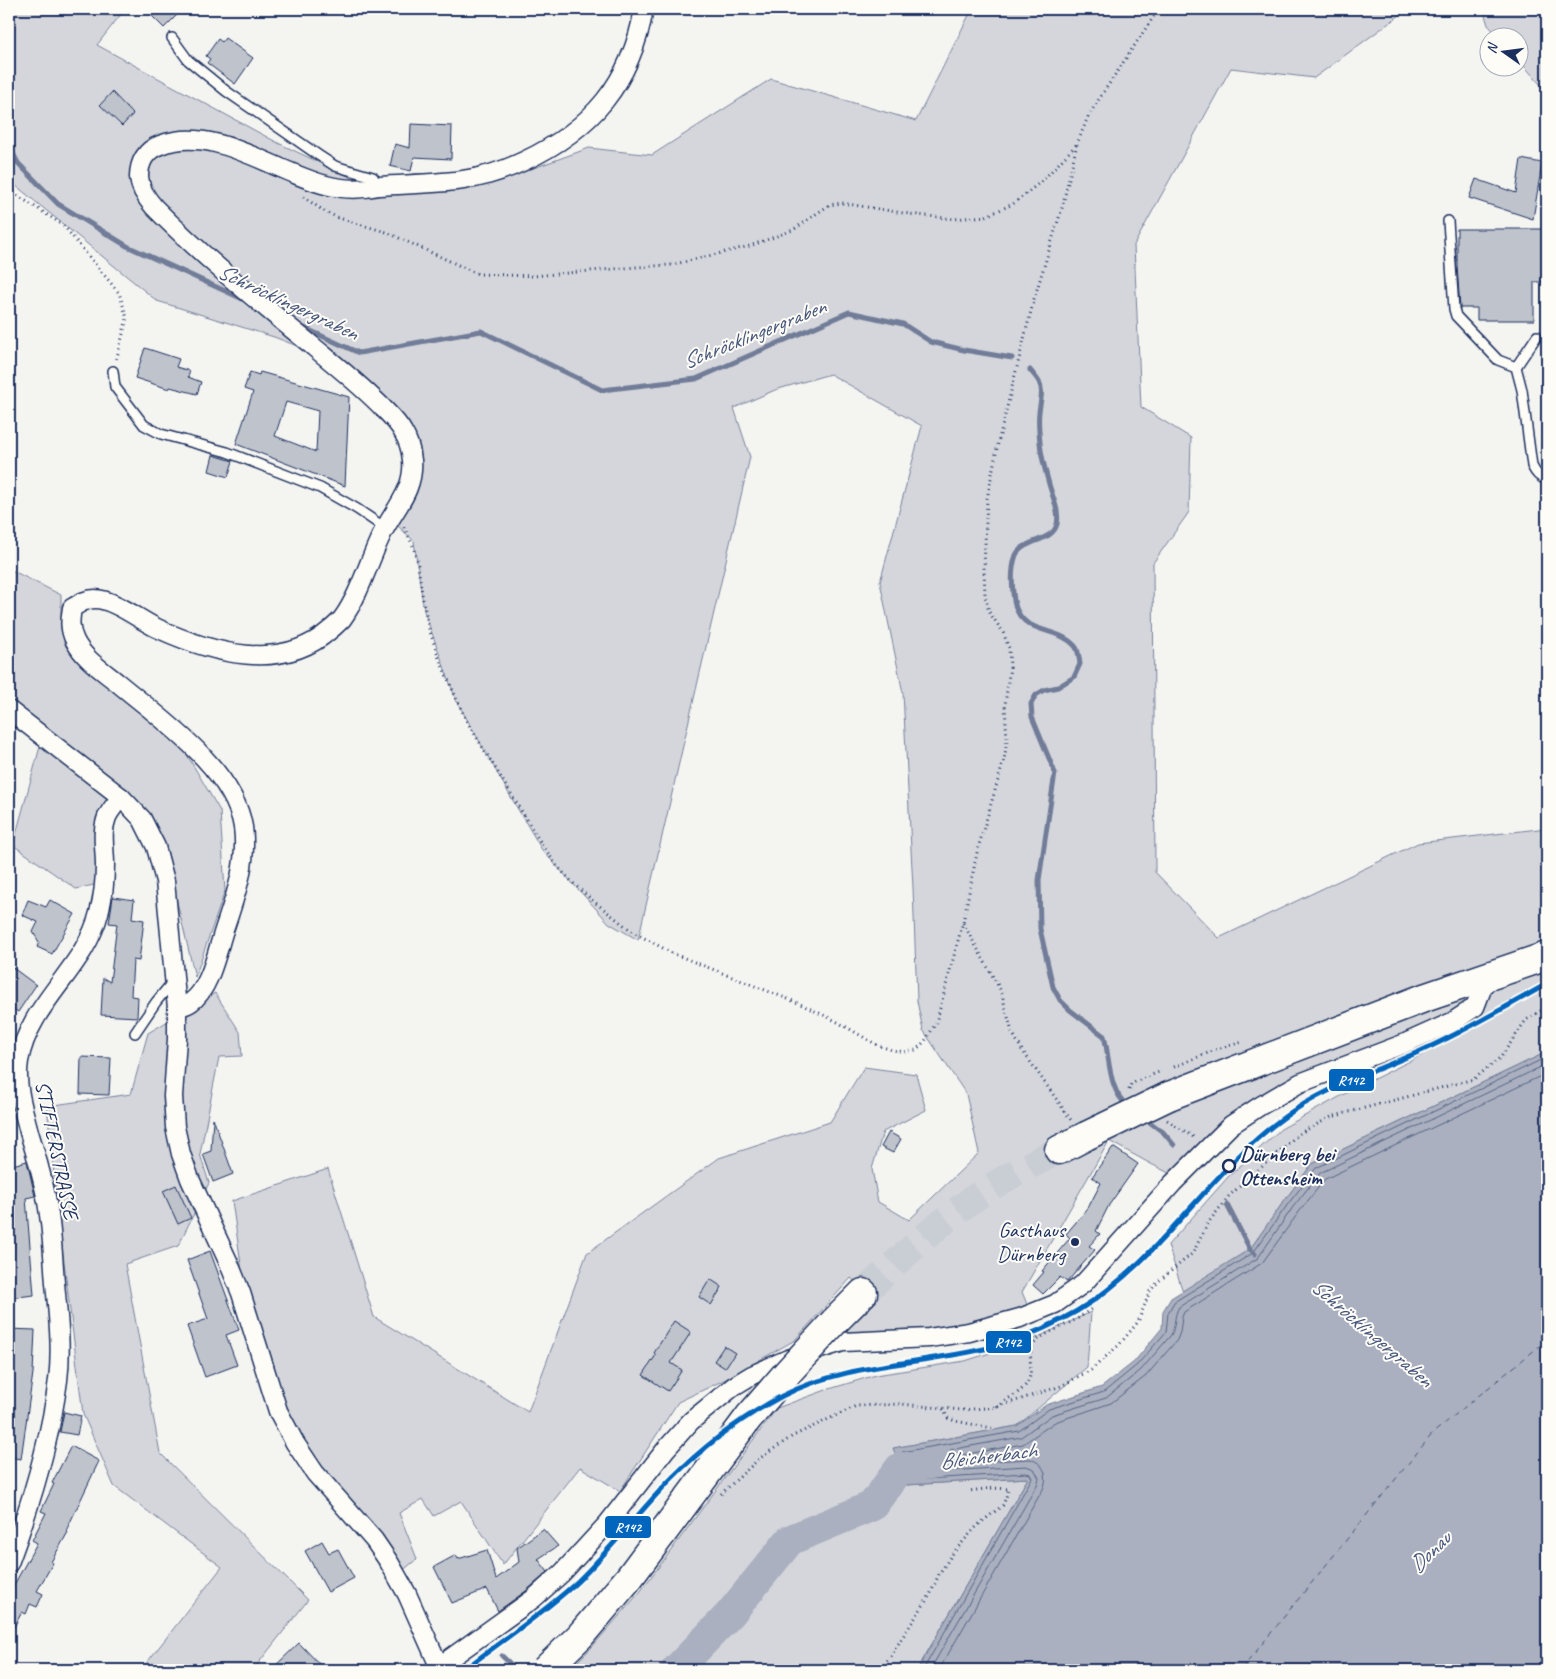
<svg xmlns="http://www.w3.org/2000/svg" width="1556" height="1679" viewBox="0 0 1556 1679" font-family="Caveat,sans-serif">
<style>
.green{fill:#d4d6db;stroke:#78829c}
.water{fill:#aab0bf;stroke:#717c98}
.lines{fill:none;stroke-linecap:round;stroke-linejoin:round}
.shore{stroke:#546385;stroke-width:1}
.stream{stroke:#717c98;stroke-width:5}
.river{stroke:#aab0bf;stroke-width:31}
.ferry{stroke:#46567b;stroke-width:1;stroke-dasharray:6 5;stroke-linecap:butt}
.building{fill:#bfc3cc;stroke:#1b2f5e;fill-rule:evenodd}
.primary-tunnel{stroke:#c9cdd4;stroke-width:28;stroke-dasharray:28 14;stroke-linecap:butt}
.service-casing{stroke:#1b2f5e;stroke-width:12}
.minor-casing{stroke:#1b2f5e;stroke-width:21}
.primary-casing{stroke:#1b2f5e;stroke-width:31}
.path{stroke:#1b2f5e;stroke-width:3;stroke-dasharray:1 4;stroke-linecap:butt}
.service{stroke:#fdfcf7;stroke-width:9}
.minor{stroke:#fdfcf7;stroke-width:18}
.primary{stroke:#fdfcf7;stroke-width:28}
.primary-bridge-casing{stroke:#1b2f5e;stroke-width:31;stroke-linecap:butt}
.primary-bridge{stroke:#fdfcf7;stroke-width:28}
.rail-1-casing{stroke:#fdfcf7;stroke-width:9}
.rail-1{stroke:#0065bd;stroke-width:5}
.stop-dot{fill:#fdfcf7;stroke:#1b2f5e;stroke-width:2.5}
.poi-dot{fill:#1b2f5e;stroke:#fdfcf7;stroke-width:2}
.labels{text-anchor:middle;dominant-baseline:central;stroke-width:4;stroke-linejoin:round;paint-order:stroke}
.street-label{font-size:21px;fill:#1b2f5e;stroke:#fdfcf7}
.stop-label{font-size:21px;font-weight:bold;fill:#1b2f5e;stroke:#fdfcf7;text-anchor:start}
.poi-label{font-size:21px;fill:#1b2f5e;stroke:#fdfcf7;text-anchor:end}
.water-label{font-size:22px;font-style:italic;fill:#46567b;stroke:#fdfcf7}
.line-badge{stroke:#fdfcf7;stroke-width:2}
.badge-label{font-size:14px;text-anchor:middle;font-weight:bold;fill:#fff}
</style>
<rect width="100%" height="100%" fill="#f4f4f1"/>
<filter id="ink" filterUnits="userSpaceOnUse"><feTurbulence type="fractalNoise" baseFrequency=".02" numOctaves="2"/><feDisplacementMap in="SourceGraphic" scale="10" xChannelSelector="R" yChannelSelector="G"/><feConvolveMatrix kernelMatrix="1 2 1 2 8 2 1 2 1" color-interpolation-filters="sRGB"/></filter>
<g filter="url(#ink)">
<g class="green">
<polygon points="9,9 125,9 97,45 278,143 388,195 487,185 589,148 652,155 771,79 916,121 972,9 1400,9 1400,15 1314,78 1231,68 1134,245 1141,407 1191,438 1189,512 1153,563 1155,872 1219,938 1418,843 1547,828 1547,1052 1312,1164 1284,1201 1250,1249 1183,1292 1168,1245 1228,1177 1281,1129 1350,1091 1424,1054 1417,1032 1281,1083 1224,1120 1169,1173 1151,1164 1109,1141 1022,1292 1029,1309 966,1327 843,1334 877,1301 851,1278 795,1340 726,1379 678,1402 620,1491 580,1467 503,1565 461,1501 434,1516 423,1499 399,1513 417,1559 397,1575 278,1420 250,1327 232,1201 328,1169 374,1317 528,1412 587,1253 719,1158 830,1122 864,1067 916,1074 926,1110 883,1132 872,1169 878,1202 909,1220 979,1153 966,1094 923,1030 917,1001 913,888 903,693 880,582 922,426 830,374 775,390 734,408 750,457 638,940 609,923 542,850 512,799 456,700 424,611 414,541 397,525 415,492 421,469 419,449 411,428 341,363 274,337 157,301 9,180"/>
<polygon points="1483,9 1547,9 1547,92 1519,60 1518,38 1499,37 1488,25"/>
<polygon points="9,569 61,595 61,627 66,647 183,748 220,811 225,891 195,977 167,860 125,788 99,823 98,884 76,889 13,845 41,743 9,725"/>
<polygon points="215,993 240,1032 242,1056 219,1057 200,1154 209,1183 178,1246 125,1264 160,1453 308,1600 253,1670 141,1670 222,1567 114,1486 83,1414 58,1214 47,1106 131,1094 148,1033"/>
<polygon points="1091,1312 1087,1367 1017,1426 894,1448 906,1485 1028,1478 917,1670 569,1670 592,1647 640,1592 777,1408 826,1390 876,1375 965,1361 1034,1339"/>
</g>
<polygon class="water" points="1547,1052 1547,1670 917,1670 1028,1478 906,1485 893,1448 1017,1426 1046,1405 1102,1387 1134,1362 1162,1328 1163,1311 1171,1298 1250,1249 1284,1201 1312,1164"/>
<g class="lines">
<g class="shore">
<polyline points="923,1670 1032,1478 1030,1474 1026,1473 910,1480 901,1455 902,1452 1019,1431 1049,1409 1104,1392 1137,1365 1166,1332 1168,1313 1174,1302 1253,1253 1288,1204 1316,1168 1547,1057"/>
<path d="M 930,1670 L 1037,1485 L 1039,1478 L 1034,1469 L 1026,1466 L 915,1473 L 913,1471 L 910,1457 L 1021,1437 L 1052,1415 L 1106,1398 L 1141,1370 L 1171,1335 C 1176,1326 1173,1317 1179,1307 L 1258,1258 L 1293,1207 L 1320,1173 L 1547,1064"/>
<path d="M 939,1670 L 1043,1489 C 1049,1476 1044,1463 1030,1459 L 936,1464 L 934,1463 L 934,1460 L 1023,1444 L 1055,1422 L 1111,1403 L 1146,1376 L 1177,1340 L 1180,1332 L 1182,1317 L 1184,1312 L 1262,1263 L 1299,1212 L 1325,1179 L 1547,1073"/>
</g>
<g class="stream">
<polyline points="9,146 18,163 58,204 127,246 247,301"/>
<polyline points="298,325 359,353 481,331 602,390 696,379 849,312 903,324 931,342 964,350 1012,358"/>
<path d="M 1030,370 C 1033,374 1037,378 1039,382 C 1044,391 1040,402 1039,412 C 1038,421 1039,433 1040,442 C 1041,456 1045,470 1049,484 C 1052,496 1060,511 1057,524 C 1053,542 1024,539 1016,555 C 1012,566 1012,583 1013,593 C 1016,639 1055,623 1075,646 C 1079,650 1079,659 1080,664 L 1074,677 L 1058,687 L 1044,690 L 1036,695 L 1031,704 L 1032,717 L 1055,773 L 1039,880 L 1040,929 L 1053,987 L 1060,1000 L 1070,1010 L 1104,1036 C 1110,1058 1108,1091 1128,1106"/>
<polyline points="1144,1118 1163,1132 1174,1145"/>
<polyline points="1227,1205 1250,1249 1255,1254"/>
<polyline points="502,1656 517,1670"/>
</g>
<polyline class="river" points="676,1670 730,1614 790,1540 872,1506 900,1468 941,1462"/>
<polyline class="ferry" points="1241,1670 1433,1433 1547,1340"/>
</g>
<g class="building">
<polygon points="145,9 183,9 164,28"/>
<polygon points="225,38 253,58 235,84 207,63 210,59 206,56 218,39 222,42"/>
<polygon points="112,92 133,114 122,126 100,105"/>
<polygon points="411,124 452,126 451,159 414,157 411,171 390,166 395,144 410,148"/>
<polygon points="1521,159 1542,163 1533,219 1469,198 1476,179 1516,193"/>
<polygon points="1457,229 1547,229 1547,282 1534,282 1534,320 1477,320 1477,308 1460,308 1457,266"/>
<polygon points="145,348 179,359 176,367 190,371 188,377 201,382 197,394 170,387 169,389 135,378"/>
<path d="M 250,372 L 259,375 L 260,372 L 349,397 L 345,486 L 236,444 L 253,392 L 244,389 ZM 286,402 L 318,411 L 316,452 L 275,436 Z"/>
<polygon points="213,455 233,461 228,477 209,471"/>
<polygon points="113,897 134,900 132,918 144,920 139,961 133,960 131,996 138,997 137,1017 101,1015 103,978 110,982 117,924 109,923"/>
<polygon points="28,900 46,907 50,900 75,914 52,954 37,947 39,942 33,932 38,922 22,915"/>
<polygon points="9,965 36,985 18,1012 9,1006"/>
<polygon points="81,1057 111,1058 109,1095 80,1094"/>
<polygon points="213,1118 233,1174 213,1182 203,1154 211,1151"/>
<polygon points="889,1132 901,1139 893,1153 881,1147"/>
<polygon points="1113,1147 1138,1164 1109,1205 1096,1231 1100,1234 1089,1246 1095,1250 1067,1282 1060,1277 1043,1294 1033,1285 1044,1272 1042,1271 1070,1238 1066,1234 1088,1208 1101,1183 1092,1177"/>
<polygon points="27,1161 35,1196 26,1198 34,1295 9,1298 9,1166"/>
<polygon points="176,1185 191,1218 178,1224 163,1191"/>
<polygon points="210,1251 239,1330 226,1335 237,1365 205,1377 187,1326 208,1319 187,1260"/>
<polygon points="710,1279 722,1287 711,1305 699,1297"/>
<polygon points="674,1321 691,1332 671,1363 682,1370 668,1391 643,1375 656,1355 654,1353"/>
<polygon points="9,1329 35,1330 33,1373 21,1459 9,1457"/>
<polygon points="724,1346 735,1353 725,1368 714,1361"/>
<polygon points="64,1412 81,1416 77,1435 60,1432"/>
<polygon points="71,1446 99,1461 66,1531 68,1532 51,1562 53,1563 37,1591 43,1594 37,1607 30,1604 26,1614 22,1612 9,1636 9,1594 37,1543 32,1540 46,1513 41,1511 54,1484 52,1483"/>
<polygon points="543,1529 558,1546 538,1559 548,1572 526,1591 498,1611 487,1589 452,1603 434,1567 456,1555 458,1559 487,1550 496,1579 519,1562 517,1548"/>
<polygon points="322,1541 329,1553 338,1549 354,1578 328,1592 305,1551"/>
<polygon points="299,1643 325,1670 271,1670"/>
</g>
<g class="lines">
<path class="primary-tunnel" d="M 863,1293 C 899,1260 934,1227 973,1199 C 1000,1180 1030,1165 1059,1150"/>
<g class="service-casing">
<g id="service">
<polyline points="172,38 188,60 226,91 318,155 335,166 373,177 379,186"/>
<path d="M 1448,221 L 1454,309 L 1456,316 L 1498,360 L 1516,367 L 1522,390 L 1532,466 C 1536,474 1539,477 1547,480"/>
<polyline points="1516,367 1537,336"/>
<polyline points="113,371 115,387 144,425 161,434 227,452 320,488 357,509 385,528"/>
<polyline points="135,1033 156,1002 174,980"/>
</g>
</g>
<g class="minor-casing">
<g id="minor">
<polyline points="9,710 121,797 142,819 156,847 165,881 177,1008 177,1039 173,1096 175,1127 181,1154 190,1179 228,1261 241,1293 278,1411 295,1443 315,1473 374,1540 389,1562 407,1594 439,1666"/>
<path d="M 177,1008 C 182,1006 187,1005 191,1002 C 210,989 217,951 224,930 C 235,897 248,863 243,827 C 234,769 160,718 118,683 C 102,670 84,659 75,641 C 69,629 70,620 72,608 C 80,603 86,599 95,599 C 114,599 141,621 159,629 C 212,653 281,673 330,630 C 334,627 338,623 342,619 C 360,594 368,563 381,536 C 393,510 415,491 412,460 C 411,450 408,440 403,432 C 399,424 391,416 384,409 C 363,387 339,368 315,348 C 260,303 204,258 154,207 C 146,198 140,189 139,177 C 139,162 146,150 160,145 C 215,124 274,172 326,185 C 344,190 360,190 379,186 C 406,184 435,184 463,180 C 484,177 505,170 524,161 C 592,129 631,83 644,9"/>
<path d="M 9,1563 C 31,1504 50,1442 58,1380 C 62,1348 58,1315 55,1283 C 53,1256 52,1229 47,1202 C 43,1178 36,1155 29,1132 C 23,1108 15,1085 19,1061 C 29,1003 85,969 99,913 C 103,898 105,880 105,865 C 105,849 101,832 107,817 C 110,810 117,803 121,797"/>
<polyline points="434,1670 533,1599 562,1573 608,1523 666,1449 691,1421 734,1386 752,1375 788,1359 843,1342 929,1338 969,1332 1020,1318 1055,1304 1083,1284 1173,1183 1231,1125 1260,1106 1300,1083 1403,1044 1452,1022 1475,1007 1487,976"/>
</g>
</g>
<g class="primary-casing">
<g id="primary">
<polyline points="1169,1096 1424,998 1547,956"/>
<polyline points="1059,1150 1086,1136"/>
<polyline points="834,1322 863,1293"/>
</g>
</g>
<g class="path">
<polyline points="9,190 63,225 119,293 127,318 116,361"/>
<polyline points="303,197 327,213 342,219 386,232 478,274 533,276 636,267 671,265 750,246 793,230 829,205 842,203 909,214 954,219 986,216 1013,204 1043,180 1076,145"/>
<polyline points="404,527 413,546 417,559 423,600 429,629 440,661 466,720 539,840 557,866 575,885 592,900 633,932 674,954 798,1003 836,1021 877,1045 892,1050 906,1052 916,1050 925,1041 936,1023 963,922 978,848 1004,760 1007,741 1005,705 1010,667 1009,648 1003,632 989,612 985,595 984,568 987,499 998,443 1034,299 1062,208 1077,144 1088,117 1099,99 1154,16 1157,9"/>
<polyline points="963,923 1001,991 1012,1032 1022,1050 1071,1120"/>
<polyline points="1174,1067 1220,1048 1243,1042"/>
<polyline points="1129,1090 1131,1084 1135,1082 1159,1072"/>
<polyline points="1167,1120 1195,1138"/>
<path d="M 997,1407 C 1007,1397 1024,1393 1029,1379 C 1033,1369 1027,1354 1034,1344 C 1041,1334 1061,1328 1071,1322 C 1078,1319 1084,1314 1091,1309 L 1087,1300"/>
<polyline points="943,1409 948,1418 955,1421 992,1428"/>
<polyline points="721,1494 760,1458 793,1436 856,1406 901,1404 962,1410 997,1407 1061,1386 1091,1370 1119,1345 1138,1322 1150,1291 1160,1280 1193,1253 1208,1223 1229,1196 1300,1133 1331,1117 1474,1079 1501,1057 1526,1020 1547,1007"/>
<polyline points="472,1664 476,1670"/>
<polyline points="884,1670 887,1661 930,1595 939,1574 953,1553 978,1525 1003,1505 1009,1489 993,1488 969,1491"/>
</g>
<use href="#service" class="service"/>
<use href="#minor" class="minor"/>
<use href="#primary" class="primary"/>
<g class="primary-bridge-casing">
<g id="primary-bridge">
<polyline points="1086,1136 1169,1096"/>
<polyline points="545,1670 580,1636 629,1578 749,1417 788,1372 834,1322"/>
</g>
</g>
<use href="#primary-bridge" class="primary-bridge"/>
<g class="rail-1-casing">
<path id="rail-1" d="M 464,1670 C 502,1640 543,1614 578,1581 C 611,1549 639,1512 671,1479 C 704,1446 741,1418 782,1396 C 848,1362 922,1365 992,1347 C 1022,1339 1051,1326 1077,1311 C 1162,1260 1206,1174 1283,1118 C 1325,1087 1377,1071 1425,1049 C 1467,1030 1507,1006 1547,984"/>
</g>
<use href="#rail-1" class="rail-1"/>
</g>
</g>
<circle class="stop-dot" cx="1229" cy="1166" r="6"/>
<circle class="poi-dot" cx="1075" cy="1242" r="5"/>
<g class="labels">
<g class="street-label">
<text transform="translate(57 1150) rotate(78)">STIFTERSTRASSE</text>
</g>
<g class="stop-label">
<text x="1240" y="1154">Dürnberg bei<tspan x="1240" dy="24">Ottensheim</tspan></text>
</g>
<g class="poi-label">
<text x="1065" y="1230">Gasthaus<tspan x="1065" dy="24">Dürnberg</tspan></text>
</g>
<g class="water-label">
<text transform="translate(288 302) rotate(25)">Schröcklingergraben</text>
<text transform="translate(754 334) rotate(-22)">Schröcklingergraben</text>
<text transform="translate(1372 1333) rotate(41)">Schröcklingergraben</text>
<text transform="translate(988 1456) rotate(-7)">Bleicherbach</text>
<text transform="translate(1430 1552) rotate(-44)">Donau</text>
</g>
</g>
<g class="line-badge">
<rect x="1328" y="1068" width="47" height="24" rx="5" fill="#0065bd"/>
<rect x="985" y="1330" width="47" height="24" rx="5" fill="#0065bd"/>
<rect x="604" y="1515" width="48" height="24" rx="5" fill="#0065bd"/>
</g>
<g class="badge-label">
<text x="1351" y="1085">R142</text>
<text x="1008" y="1347">R142</text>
<text x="628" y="1532">R142</text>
</g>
<rect width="1556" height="1679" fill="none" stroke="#fdfcf7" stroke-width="30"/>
<rect x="15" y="15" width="1526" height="1649" fill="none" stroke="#1b2f5e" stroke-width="2" filter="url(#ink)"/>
<g transform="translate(1504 52) rotate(284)"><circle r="24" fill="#fdfcf7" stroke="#a3aaba"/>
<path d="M0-4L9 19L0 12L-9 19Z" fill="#1b2f5e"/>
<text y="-8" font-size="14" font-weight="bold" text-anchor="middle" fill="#1b2f5e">N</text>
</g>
</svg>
